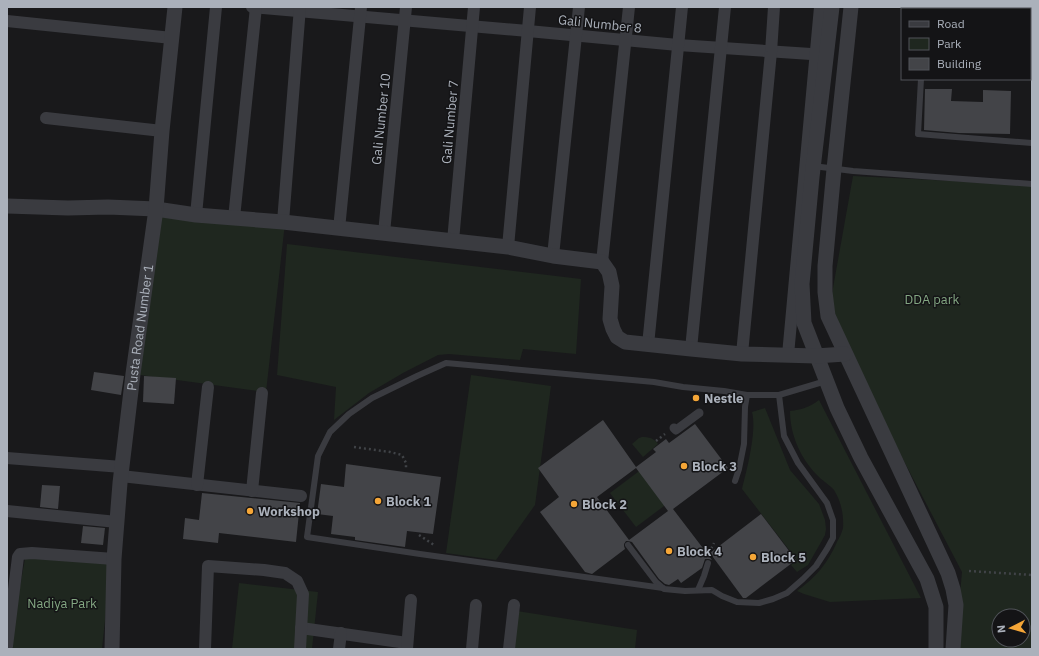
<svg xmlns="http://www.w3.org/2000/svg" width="1039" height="656" viewBox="0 0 1039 656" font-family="'IBM Plex Sans',sans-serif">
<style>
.green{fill:#1f271f;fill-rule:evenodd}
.building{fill:#434448;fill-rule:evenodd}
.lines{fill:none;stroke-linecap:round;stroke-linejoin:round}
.path{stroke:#404347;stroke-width:2.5;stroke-dasharray:2 3;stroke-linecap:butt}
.service{stroke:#3a3b40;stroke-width:6}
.pedestrian{stroke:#3a3b40;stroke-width:9}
.minor{stroke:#3a3b40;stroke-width:12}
.tertiary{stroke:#3a3b40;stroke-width:15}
.poi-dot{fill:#f5a637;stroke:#141416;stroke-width:1.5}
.labels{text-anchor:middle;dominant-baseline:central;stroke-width:3;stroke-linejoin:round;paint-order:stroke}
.street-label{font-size:13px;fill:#abb1bb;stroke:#141416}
.park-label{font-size:13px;fill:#83a682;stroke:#141416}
.poi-label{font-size:13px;font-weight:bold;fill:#abb1bb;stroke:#141416;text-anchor:start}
</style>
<rect width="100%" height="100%" fill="#19191b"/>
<g class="green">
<path d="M 853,176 L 1032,185 L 1032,649 L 955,649 L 962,572 L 828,316 ZM 999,616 L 1023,616 L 1023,640 L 999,640 Z"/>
<polygon points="159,209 285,223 266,392 133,374"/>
<polygon points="287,244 581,279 576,354 523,349 520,360 449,354 438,355 403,373 369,393 334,420 336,387 277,375"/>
<polygon points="471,375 551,386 535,505 496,560 446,553"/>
<path d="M 819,400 L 921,598 L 830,602 L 804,594 L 797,591 C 816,577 828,563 837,542 C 839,538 842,533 843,528 C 844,515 841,501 834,490 C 832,487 828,485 825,482 C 822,480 819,477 816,474 C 800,457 790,434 790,411 C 801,410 810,407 819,400 Z"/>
<path d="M 765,408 L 790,470 L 808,491 L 819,504 L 825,520 L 826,529 L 825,535 L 820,544 L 808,565 L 797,572 L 791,565 L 797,560 L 742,489 C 747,469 757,431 752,412 Z"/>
<path d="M 642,437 C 649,437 654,438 658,444 L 643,457 L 632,444 L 639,438 Z"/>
<polygon points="642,469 668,503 636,527 610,493"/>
<polygon points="26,553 111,563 102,649 9,649"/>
<polygon points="239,583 318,592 312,649 232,649"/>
<polygon points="517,611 637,630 635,649 512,649"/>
</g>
<g class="building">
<polygon points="925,89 952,89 951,101 983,102 983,90 1011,91 1010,134 959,133 924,130"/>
<polygon points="94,372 124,376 121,395 91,390"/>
<polygon points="144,376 176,378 174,404 143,402"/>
<path d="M 603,420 L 636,467 L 656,452 L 653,449 L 666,439 L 669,443 L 695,424 L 728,468 L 673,509 L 712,560 L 709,559 L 705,559 L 702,568 L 681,583 L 678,579 L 669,585 L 665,584 L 659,579 L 632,542 L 628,541 L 626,541 L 624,544 L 624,546 L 625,549 L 592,574 L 585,572 L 540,512 L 559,497 L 538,468 ZM 636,468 L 668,511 L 629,540 L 597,497 Z"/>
<polygon points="346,464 441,477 433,534 407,531 405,547 355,540 355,537 331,534 333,516 317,514 321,484 344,487"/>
<polygon points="42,485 60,486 58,509 40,507"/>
<polygon points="202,493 300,503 296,542 219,533 218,543 183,539 185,518 199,520"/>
<polygon points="761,514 796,560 746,598 743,598 710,553"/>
<polygon points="83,526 105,528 103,545 81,543"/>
</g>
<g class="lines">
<g class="path">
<polyline points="656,441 665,434"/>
<polyline points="354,447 390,452 402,455 406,463 406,469"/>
<polyline points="419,535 434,545"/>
<polyline points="709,553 714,543"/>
<polyline points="969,571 1032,575"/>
</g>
<g class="service">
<polyline points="924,9 924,7"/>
<polyline points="921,79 918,134 1032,143"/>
<polyline points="813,166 853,171 1032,184"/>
<polyline points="735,481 739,469 744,444 745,407 747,395"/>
<polyline points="628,545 656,582 664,589 685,591 712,590 722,596 737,602 759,603 773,599 787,593 803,579 816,566 827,549 833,538 833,520 827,503 798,463 784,436 779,395"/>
<polyline points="663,588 420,554 307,537 318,456 330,432 349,414 372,398 417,376 446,363 654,382 683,387 724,391 747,395 779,395 826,381"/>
<polyline points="698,590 704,576 708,563"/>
</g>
<polyline class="pedestrian" points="674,428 676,430 699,413"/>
<g class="minor">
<polyline points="252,7 528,31 678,45 826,55"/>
<polyline points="7,21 172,38"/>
<polyline points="46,118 162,131"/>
<polyline points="196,215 216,7"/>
<polyline points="234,218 256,7"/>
<polyline points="283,222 300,7"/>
<polyline points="339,229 361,7"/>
<polyline points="384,233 406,7"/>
<polyline points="453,241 474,7"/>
<polyline points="508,247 530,7"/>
<polyline points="553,256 579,7"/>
<polyline points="602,262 629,7"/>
<polyline points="648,345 682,7"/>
<polyline points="691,349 725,7"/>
<polyline points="742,354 771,52 774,7"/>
<polyline points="788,355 820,7"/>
<polyline points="7,458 122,467"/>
<polyline points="121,476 301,496"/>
<polyline points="197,485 208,387"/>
<polyline points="252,491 262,393"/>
<polyline points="7,511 117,522"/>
<polyline points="301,628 407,643"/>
<polyline points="7,646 18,557 20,554 32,553 114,559"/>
<polyline points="205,649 208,566 264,570 285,573 297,581 303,594 300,649"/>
<polyline points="339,649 341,633"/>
<polyline points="407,649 411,600"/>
<polyline points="472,649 476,605"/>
<polyline points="509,649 514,605"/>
</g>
<g class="tertiary">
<polyline points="832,7 812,177 802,284 804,323 837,408 861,458 927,579 936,607 936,649"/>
<polyline points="851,7 834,169 825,266 825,292 828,316 948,573 953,589 956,605 953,649"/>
<polyline points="7,206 68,208 108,207 156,209 196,215 283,222 508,247 553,256 602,262 609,272 612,286 610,319 613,329 617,337 625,342 691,349 742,354 816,356 845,354"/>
<path id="s1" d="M 112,649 L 114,559 L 120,483 L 133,374 L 156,209 L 162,131 L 175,7"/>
</g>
</g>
<g class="poi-dot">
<circle cx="696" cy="398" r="4"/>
<circle cx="684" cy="466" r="4"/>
<circle cx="378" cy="501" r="4"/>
<circle cx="574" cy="504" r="4"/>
<circle cx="250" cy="511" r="4"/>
<circle cx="669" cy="551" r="4"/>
<circle cx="753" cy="557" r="4"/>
</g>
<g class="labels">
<g class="street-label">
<text transform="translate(600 24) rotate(6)">Gali Number 8</text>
<text transform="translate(381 119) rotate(-84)">Gali Number 10</text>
<text transform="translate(450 122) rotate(-85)">Gali Number 7</text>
<text stroke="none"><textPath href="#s1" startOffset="323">Pusta Road Number 1</textPath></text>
</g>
<g class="park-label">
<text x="932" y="299">DDA park</text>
<text x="62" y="603">Nadiya Park</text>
</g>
<g class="poi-label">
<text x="704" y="398">Nestle</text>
<text x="692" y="466">Block 3</text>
<text x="386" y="501">Block 1</text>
<text x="582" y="504">Block 2</text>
<text x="258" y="511">Workshop</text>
<text x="677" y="551">Block 4</text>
<text x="761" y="557">Block 5</text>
</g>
</g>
<rect width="1039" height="656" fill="none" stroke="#abb1bb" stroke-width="16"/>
<rect x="901" y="8" width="130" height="72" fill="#141416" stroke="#505358"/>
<rect x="909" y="21" width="20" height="6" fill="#3a3b40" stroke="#505358"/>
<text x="937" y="28" font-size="12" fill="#abb1bb">Road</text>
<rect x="909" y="38" width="20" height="12" fill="#1f271f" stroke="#505358"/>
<text x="937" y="48" font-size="12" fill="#abb1bb">Park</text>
<rect x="909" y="58" width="20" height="12" fill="#434448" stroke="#505358"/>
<text x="937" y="68" font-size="12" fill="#abb1bb">Building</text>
<g transform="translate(1011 628) rotate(264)"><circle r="19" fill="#141416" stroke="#505358"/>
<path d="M0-3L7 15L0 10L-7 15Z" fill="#f5a637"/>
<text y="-6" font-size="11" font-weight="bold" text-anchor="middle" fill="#abb1bb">N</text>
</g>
</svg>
